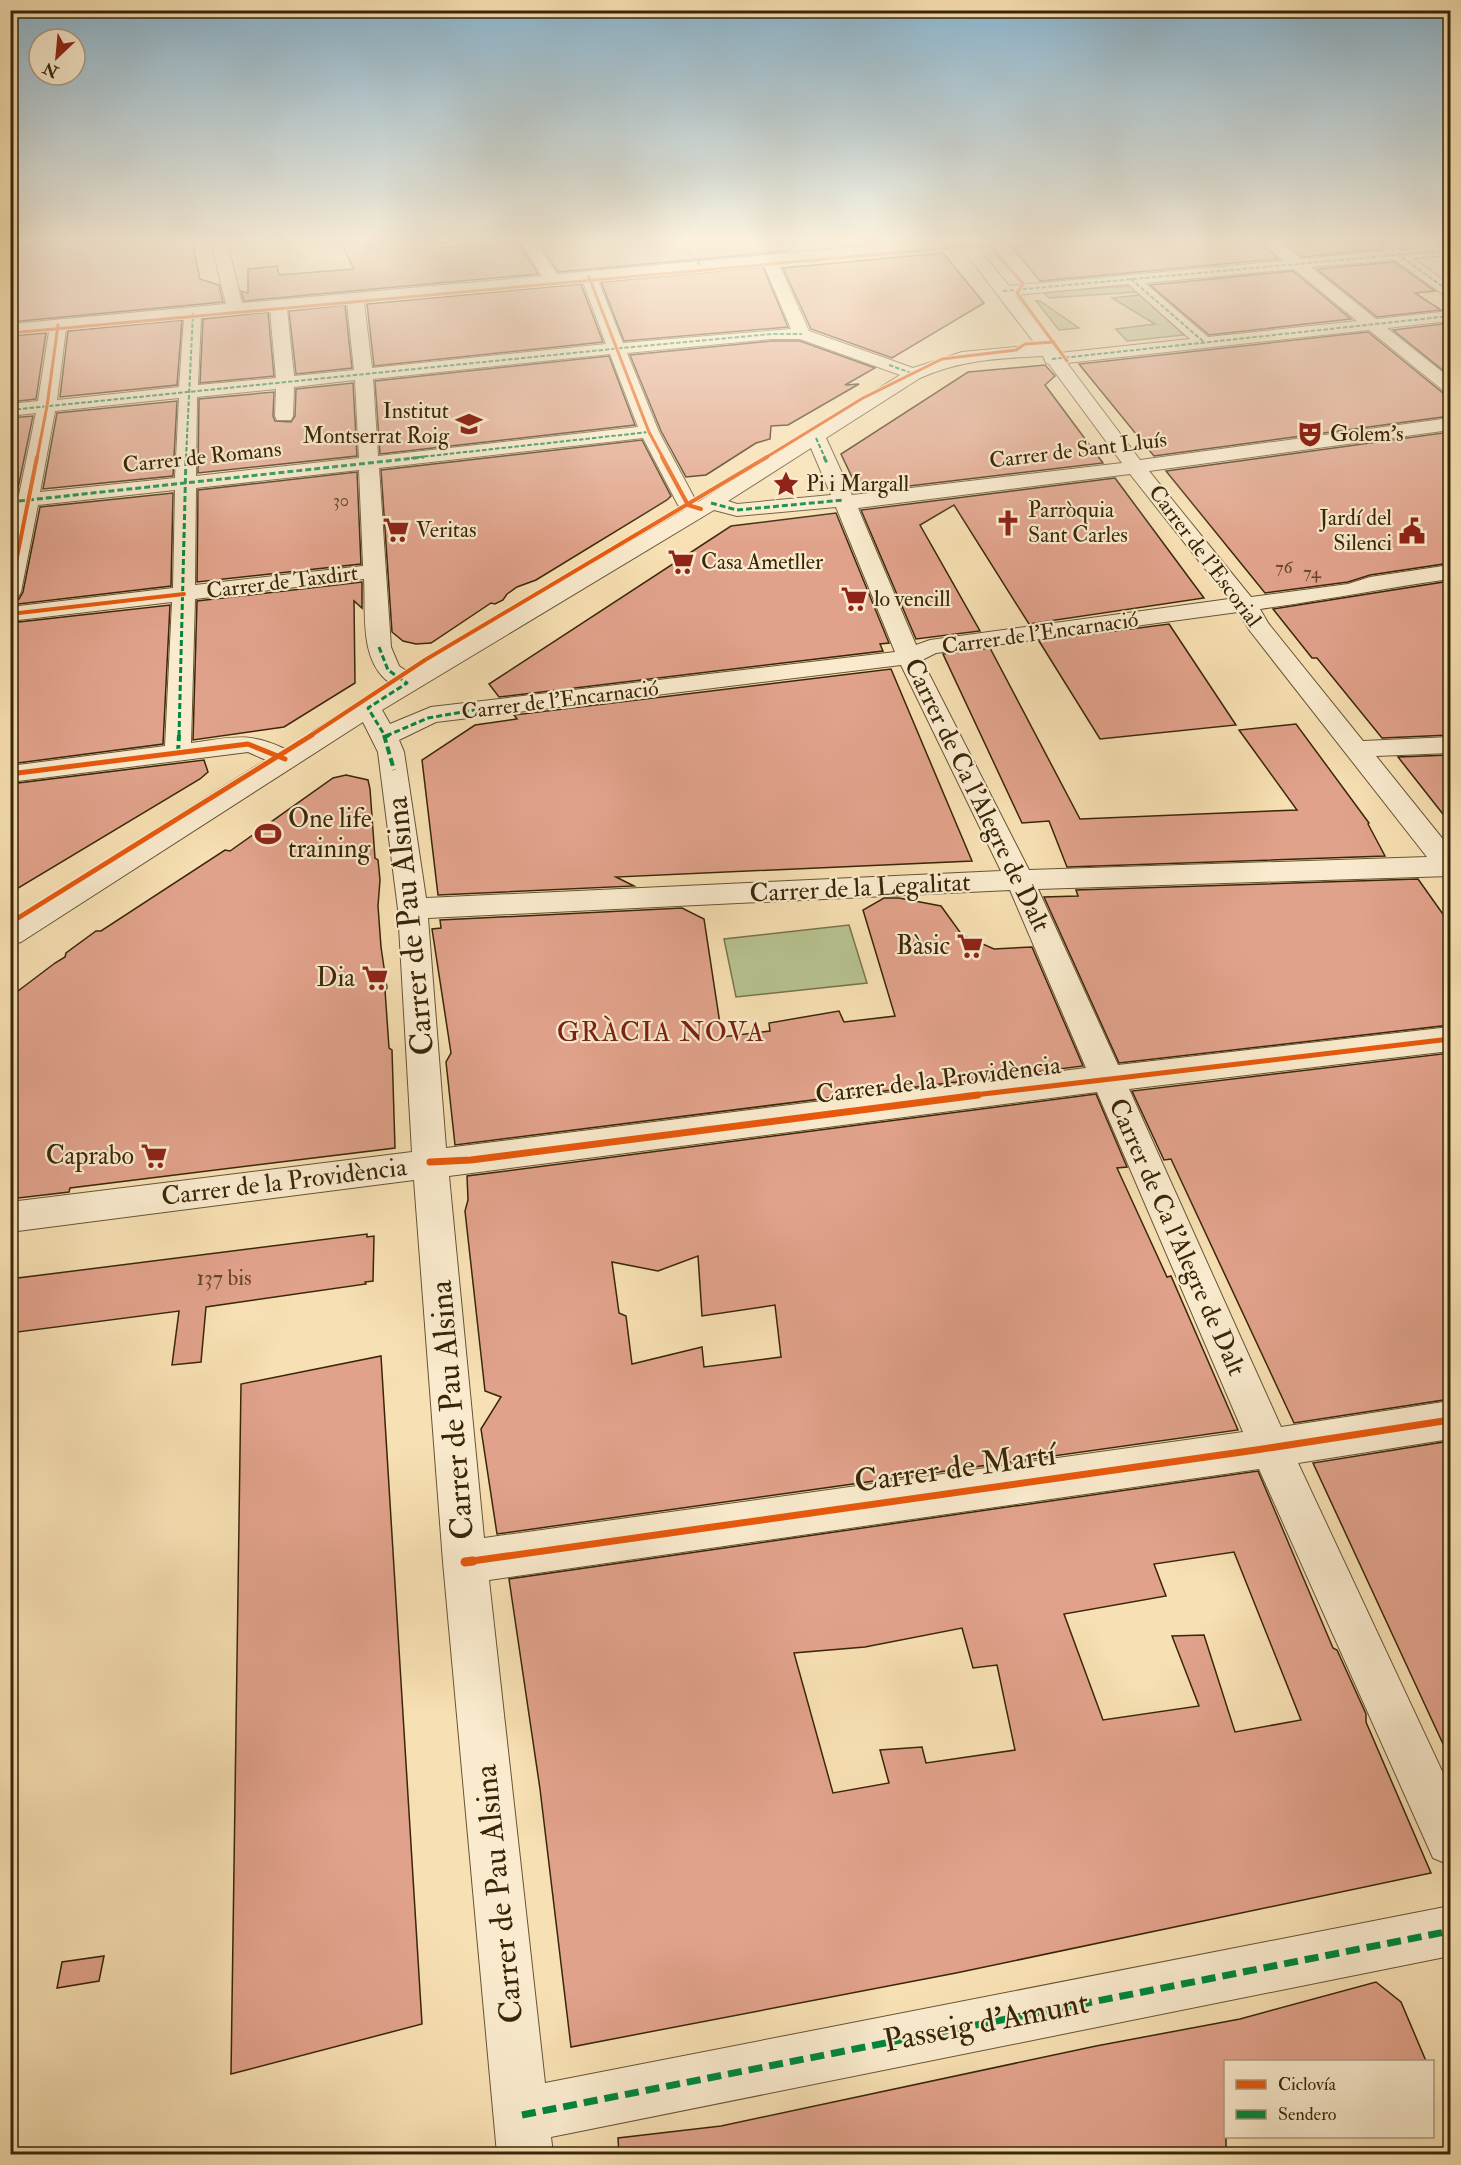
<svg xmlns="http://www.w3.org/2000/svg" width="1461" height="2165" viewBox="0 0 1461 2165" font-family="'IM FELL Double Pica',serif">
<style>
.green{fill:#b7c391;stroke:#78744d;stroke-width:1.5}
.building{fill:#e1a28b;stroke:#392609;stroke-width:1.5;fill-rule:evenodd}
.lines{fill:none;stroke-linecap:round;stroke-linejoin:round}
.minor-casing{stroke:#685434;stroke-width:2}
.minor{fill:#faebce;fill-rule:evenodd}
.quiet-far3{stroke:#00873e;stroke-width:2;stroke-dasharray:4.5 2;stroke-linecap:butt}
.quiet-far2{stroke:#00873e;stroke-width:3;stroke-dasharray:6 3;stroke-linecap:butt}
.quiet-far1{stroke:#00873e;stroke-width:4;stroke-dasharray:8 4;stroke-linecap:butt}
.quiet{stroke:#00873e;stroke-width:7;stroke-dasharray:14 7;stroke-linecap:butt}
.cycleway-far4-casing{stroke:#faebce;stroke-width:5}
.cycleway-far3-casing{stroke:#faebce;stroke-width:6}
.cycleway-far2-casing{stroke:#faebce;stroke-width:8}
.cycleway-far1-casing{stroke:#faebce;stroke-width:10}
.cycleway-casing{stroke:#faebce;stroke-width:13}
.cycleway-far4{stroke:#e8590c;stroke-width:3}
.cycleway-far3{stroke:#e8590c;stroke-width:4}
.cycleway-far2{stroke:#e8590c;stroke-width:5}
.cycleway-far1{stroke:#e8590c;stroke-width:7}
.cycleway{stroke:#e8590c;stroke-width:9}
.labels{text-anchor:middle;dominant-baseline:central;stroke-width:4.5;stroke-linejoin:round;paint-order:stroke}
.far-number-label{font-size:18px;fill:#63452a}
.far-poi-label{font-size:22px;fill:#392609;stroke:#faebce;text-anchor:start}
.far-street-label{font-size:22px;fill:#392609;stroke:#faebce}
.number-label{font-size:22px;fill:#63452a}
.street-label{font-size:26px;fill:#392609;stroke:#faebce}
.poi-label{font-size:26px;fill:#392609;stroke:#faebce;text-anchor:end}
.neighbourhood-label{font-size:27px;letter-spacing:1.5px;fill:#7a1f14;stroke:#faebce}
.near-street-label{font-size:32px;fill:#392609;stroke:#faebce}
</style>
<rect width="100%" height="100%" fill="#f7e0b3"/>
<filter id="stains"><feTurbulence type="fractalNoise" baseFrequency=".00333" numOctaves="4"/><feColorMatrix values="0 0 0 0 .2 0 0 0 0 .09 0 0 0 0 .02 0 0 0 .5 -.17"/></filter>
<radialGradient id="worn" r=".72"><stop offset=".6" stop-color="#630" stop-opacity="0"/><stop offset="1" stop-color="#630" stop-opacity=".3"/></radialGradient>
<g class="green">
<polygon points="1130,286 1136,292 1049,298 1043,292"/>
<polygon points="1140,295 1184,335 1127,341 1116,329 1155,324 1112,298"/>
<polygon points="1036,301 1040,301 1079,328 1059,330"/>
<polygon points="849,925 867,983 736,997 724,939"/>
</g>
<g class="building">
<polygon points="58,242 192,242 200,279 219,285 223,302 10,322 10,248"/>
<polygon points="340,242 440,242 440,248 518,242 538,274 244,301 241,291 248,293 248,269 277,266 279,275 354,269"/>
<polygon points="538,242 799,242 788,251 558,272"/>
<polygon points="1065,242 1261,242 1278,259 1040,281 1012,247"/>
<polygon points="1284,242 1388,242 1380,249 1302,257"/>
<polygon points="943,253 984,303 892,358 811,329 783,268"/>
<polygon points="1394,262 1435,291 1415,293 1441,310 1377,317 1317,269"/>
<polygon points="763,267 788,327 624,341 601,282"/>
<polygon points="1293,271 1351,319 1209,335 1150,285"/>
<polygon points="581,284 603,342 374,366 367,304"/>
<polygon points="345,305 352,368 296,374 289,311"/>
<polygon points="268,312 274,376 200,383 203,319"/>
<polygon points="182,320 177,385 60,397 68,331"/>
<polygon points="1450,323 1450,376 1393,330"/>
<polygon points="1368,332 1443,393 1450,394 1450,416 1154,456 1079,364"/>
<polygon points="46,333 36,399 10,402 10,336"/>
<polygon points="771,341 800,341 875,368 845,385 859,384 788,425 771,426 770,439 756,443 706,475 686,477 661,431 630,355"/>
<polygon points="609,356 635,425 380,454 375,381"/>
<polygon points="1045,365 1055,376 1045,385 1103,463 859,492 841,454 968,372"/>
<polygon points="353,383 357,456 198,473 199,399 274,392 273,416 275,421 291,422 295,416 296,389"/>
<polygon points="177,401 173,476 43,489 57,413"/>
<polygon points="33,416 17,493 10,494 10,418"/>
<polygon points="1450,432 1450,563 1370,575 1348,582 1265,593 1166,471"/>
<polygon points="642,440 671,496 667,500 536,580 517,587 507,594 503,600 495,604 491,603 431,643 416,644 403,641 392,632 381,470"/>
<polygon points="357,472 361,564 197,582 198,490"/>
<polygon points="1115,478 1204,598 1029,624 954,505 920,525 980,631 916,639 861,510"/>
<polygon points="173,493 171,586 10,605 10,601 19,599 23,592 40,507"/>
<polygon points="836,513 889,643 880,644 883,651 499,697 489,684 731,526"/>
<polygon points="1450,581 1450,735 1382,738 1317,658 1312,658 1273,609"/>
<polygon points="362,582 362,608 354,601 355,683 284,727 193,740 197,601"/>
<polygon points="170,605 163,744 10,764 10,657 15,629 10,629 10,623"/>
<polygon points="1169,624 1236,725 1100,739 1039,641"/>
<polygon points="990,648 1080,819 1297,810 1239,730 1296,724 1369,823 1368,824 1385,856 1067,867 1049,821 1022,823 943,654"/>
<polygon points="891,669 972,861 616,877 634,886 438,895 422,760 475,725 517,719 514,715"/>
<polygon points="1450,755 1450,778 1445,778 1450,786 1450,823 1398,757"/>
<polygon points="204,760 208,772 200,779 10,893 10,784"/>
<polygon points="346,775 368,780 370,789 375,858 378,860 380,880 378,906 381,947 387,988 385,990 389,1048 392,1050 395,1148 70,1188 69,1192 10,1199 10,997 55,963 65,957 66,953 96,931 101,931 225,850 230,851 333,778"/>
<polygon points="1418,879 1450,924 1450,1025 1119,1063 1044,897 1078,896 1076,890"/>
<polygon points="884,898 899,898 941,906 962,935 994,949 1032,947 1083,1066 455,1145 446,1062 451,1053 432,929 441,928 440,920 682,908 704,919 722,1037 770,1031 769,1023 839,1011 844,1022 895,1016 863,910"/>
<polygon points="1450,1053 1450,1399 1294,1423 1171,1159 1164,1160 1132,1091"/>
<path d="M 1096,1094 L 1127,1167 L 1117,1168 L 1167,1277 L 1171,1276 L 1238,1430 L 497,1534 L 481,1429 L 501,1397 L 485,1391 L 465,1211 L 468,1200 L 467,1176 ZM 698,1256 L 702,1316 L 775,1305 L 781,1357 L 704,1367 L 702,1347 L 632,1364 L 626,1316 L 619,1313 L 612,1262 L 658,1271 Z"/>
<polygon points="367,1234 367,1237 374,1236 373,1281 365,1282 366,1284 206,1307 201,1362 172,1365 179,1311 10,1333 10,1279"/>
<polygon points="381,1356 422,2024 231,2074 241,1384"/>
<polygon points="1450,1441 1450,1759 1313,1463"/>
<path d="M 1258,1471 L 1333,1648 L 1337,1650 L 1366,1714 L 1366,1722 L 1431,1873 L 956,1973 L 571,2047 L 540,1789 L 509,1579 ZM 1234,1552 L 1301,1720 L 1235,1732 L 1204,1635 L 1172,1636 L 1199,1706 L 1103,1720 L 1064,1614 L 1166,1596 L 1154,1564 ZM 962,1628 L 973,1668 L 997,1665 L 1015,1750 L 926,1763 L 922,1747 L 880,1750 L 889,1783 L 833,1793 L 794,1653 L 865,1647 Z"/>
<polygon points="104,1956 99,1981 57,1988 62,1962"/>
<polygon points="1376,1982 1401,2002 1426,2061 1226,2061 1226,2154 619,2154 618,2138 721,2126 1096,2046 1240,2019"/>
</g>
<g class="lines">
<g class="minor-casing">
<path id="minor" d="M 211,242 L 227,242 L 242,303 L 542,276 L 520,242 L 535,242 L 557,274 L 908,242 L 973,242 L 1009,286 L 1283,261 L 1263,242 L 1280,242 L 1301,259 L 1384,251 L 1382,249 L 1385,246 L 1390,244 L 1401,250 L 1450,245 L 1450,255 L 1413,258 L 1450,285 L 1450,297 L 1444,295 L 1395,260 L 1311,267 L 1376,319 L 1450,311 L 1450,321 L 1387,328 L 1450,378 L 1450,392 L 1444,391 L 1369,330 L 1067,363 L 1140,460 L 1450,418 L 1450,430 L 1149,471 L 1251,597 L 1348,584 L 1370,577 L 1450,565 L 1450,579 C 1386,588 1324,600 1260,609 L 1268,623 L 1363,741 L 1450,737 L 1450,753 L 1376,756 L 1450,848 L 1450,876 L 1038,889 L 1118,1065 L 1450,1027 L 1450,1051 L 1129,1089 L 1281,1427 L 1450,1401 L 1450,1439 L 1298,1463 L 1450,1788 L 1450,1865 L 1433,1858 L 1259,1469 L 489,1580 L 545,2083 L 1450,1906 L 1450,1956 L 551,2137 L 553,2154 L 497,2154 L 443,1562 L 414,1180 L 10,1232 L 10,1202 L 412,1152 L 398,909 L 378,752 L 363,722 L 21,942 L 10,945 L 10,921 L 266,760 L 248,752 L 10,782 L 10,766 L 165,746 L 172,602 L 10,621 L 10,607 L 173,588 L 175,490 L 38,505 L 21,592 L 18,597 L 10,599 L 10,535 L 16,508 L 10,508 L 10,496 L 19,495 L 36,413 L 10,416 L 10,404 L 38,401 L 49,331 L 10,334 L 10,324 L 226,304 ZM 961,247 L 1036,345 L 962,352 L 913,368 L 809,331 L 779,264 ZM 764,265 L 791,329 L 623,343 L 598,280 ZM 1294,269 L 1357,321 L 1208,337 L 1145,283 ZM 583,282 L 606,344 L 372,368 L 364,302 ZM 1128,284 L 1190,339 L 1059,353 L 1015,295 ZM 347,303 L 354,370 L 294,376 L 287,309 ZM 270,310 L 276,378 L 198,385 L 201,317 ZM 184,318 L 179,387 L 57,400 L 66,329 ZM 771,339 L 800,339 L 900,375 L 698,502 L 696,501 L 659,432 L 627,353 ZM 610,354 L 638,427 L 378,456 L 373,379 ZM 1043,356 L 1046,363 L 1049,364 L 1122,463 L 852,495 L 826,438 L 920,378 C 960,360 1000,358 1043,356 ZM 355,380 L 359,458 L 196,476 L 197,397 L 276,389 L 275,416 L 277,420 L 291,420 L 293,416 L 294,387 ZM 179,398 L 175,478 L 40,492 L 55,411 ZM 643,438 L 678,505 L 684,510 L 408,672 L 399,666 L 391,647 L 379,468 ZM 811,448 L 831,495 L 737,504 L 728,501 ZM 359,470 L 363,566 L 195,585 L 196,488 ZM 1130,474 L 1229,599 L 930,640 L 916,645 L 858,508 ZM 836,507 L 895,652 L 431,707 L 390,724 L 382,710 L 714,510 L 737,516 ZM 364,579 C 366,613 359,661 390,683 L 285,749 C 247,731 231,738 191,743 L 195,599 ZM 1238,612 L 1250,631 L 1427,857 L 1029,870 L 922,660 L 936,653 ZM 901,665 L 1001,871 L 426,898 L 404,752 L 399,740 L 436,722 ZM 1010,890 L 1086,1068 L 446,1148 L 428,918 ZM 1097,1092 L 1243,1432 L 484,1538 L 449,1176 Z"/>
</g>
<use href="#minor" class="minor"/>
<g class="quiet-far3">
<polyline points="680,242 702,267"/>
<polyline points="1381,242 1450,292"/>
<polyline points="1131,279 1204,342"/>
<polyline points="1003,291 1450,250"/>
<polyline points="1052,359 1450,316"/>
<polyline points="889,365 914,374"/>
<polyline points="10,410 622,348 771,334 802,334"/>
<polyline points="816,438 825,458"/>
<polyline points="186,458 193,313"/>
<polyline points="411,458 649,432"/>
</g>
<g class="quiet-far2">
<polyline points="824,457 827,463"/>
<polyline points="10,502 424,457"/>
<polyline points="711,503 737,510 844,500"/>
<polyline points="379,647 388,670 407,683 368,708 385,736"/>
<polyline points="179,736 186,457"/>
<polyline points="386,736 428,718 475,710"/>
</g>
<g class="quiet-far1">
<polyline points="384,735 394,770"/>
<polyline points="385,737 389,735"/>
<polyline points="178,753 179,735"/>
</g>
<polyline class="quiet" points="522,2115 1450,1931"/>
<g class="cycleway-far4-casing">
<g id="cycleway-far4">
<polyline points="989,245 1023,284 1017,293 1067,361"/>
<polyline points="589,277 649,432 663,458"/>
<polyline points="10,333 1014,242"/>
<polyline points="37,458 47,406 58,325"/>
<polyline points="765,458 863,398 942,359 1016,350 1025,344 1054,342"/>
</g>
</g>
<g class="cycleway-far3-casing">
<g id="cycleway-far3">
<polyline points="662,457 688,505 701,509"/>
<polyline points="10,592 37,457"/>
<polyline points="10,614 184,594"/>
<polyline points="310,736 425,660 767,457"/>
</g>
</g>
<g class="cycleway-far2-casing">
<g id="cycleway-far2">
<polyline points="10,774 248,744 285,759"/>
<polyline points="10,923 312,735"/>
<polyline points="966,1096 1450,1039"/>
</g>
</g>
<g class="cycleway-far1-casing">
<g id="cycleway-far1">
<polyline points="430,1162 471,1160 978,1095"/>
<polyline points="465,1562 1256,1450 1450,1420"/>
</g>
</g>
<g class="cycleway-casing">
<polyline id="cycleway" points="465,1562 473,1561"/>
</g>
<use href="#cycleway-far4" class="cycleway-far4"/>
<use href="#cycleway-far3" class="cycleway-far3"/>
<use href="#cycleway-far2" class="cycleway-far2"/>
<use href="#cycleway-far1" class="cycleway-far1"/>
<use href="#cycleway" class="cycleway"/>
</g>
<linearGradient id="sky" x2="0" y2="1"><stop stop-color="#8ab7d2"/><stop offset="0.44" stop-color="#fbf1dd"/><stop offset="1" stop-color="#fbf1dd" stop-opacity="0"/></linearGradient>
<rect width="1461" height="546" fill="url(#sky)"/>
<defs>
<g id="school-bare" transform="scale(2.07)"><path d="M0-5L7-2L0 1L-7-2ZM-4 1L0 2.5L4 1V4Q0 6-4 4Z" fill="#8f2418" stroke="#faebce" stroke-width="2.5" paint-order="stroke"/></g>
<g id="theatre-bare" transform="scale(2.07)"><path d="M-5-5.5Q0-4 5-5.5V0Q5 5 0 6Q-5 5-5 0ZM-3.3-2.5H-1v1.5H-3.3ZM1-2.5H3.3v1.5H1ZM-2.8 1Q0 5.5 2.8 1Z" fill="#8f2418" stroke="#faebce" stroke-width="2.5" paint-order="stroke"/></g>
<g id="sight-bare" transform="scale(2.07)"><path d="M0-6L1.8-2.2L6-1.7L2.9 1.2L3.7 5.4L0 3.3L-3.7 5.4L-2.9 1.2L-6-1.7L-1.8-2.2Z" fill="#8f2418" stroke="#faebce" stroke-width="2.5" paint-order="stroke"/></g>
<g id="church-bare" transform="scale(2.07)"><path d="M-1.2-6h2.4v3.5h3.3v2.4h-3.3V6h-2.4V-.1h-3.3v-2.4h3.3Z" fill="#8f2418" stroke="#faebce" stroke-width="2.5" paint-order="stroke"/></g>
<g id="supermarket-bare" transform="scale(2.07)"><path d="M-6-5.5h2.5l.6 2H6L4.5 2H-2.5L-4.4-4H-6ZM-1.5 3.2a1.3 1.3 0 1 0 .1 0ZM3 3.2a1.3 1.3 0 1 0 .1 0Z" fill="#8f2418" stroke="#faebce" stroke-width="2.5" paint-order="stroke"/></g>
<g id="civic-bare" transform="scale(2.07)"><path d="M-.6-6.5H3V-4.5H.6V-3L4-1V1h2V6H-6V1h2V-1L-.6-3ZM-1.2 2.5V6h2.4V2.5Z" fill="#8f2418" stroke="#faebce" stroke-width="2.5" paint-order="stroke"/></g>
<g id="stadium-bare" transform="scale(2.07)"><path d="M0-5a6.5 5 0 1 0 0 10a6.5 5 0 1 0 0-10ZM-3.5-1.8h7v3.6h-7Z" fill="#8f2418" stroke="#faebce" stroke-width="2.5" paint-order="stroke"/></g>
</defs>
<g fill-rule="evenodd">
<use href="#school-bare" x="469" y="424"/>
<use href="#theatre-bare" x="1310" y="434"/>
<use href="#sight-bare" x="786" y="484"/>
<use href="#church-bare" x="1008" y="523"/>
<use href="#supermarket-bare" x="396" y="530"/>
<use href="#civic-bare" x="1412" y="531"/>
<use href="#supermarket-bare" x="681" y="562"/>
<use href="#supermarket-bare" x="854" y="599"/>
<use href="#stadium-bare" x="268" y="834"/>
<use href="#supermarket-bare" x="970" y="946"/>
<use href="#supermarket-bare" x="375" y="978"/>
<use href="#supermarket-bare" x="154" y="1156"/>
</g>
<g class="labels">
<g class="far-number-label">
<text x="341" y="500">30</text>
<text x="1284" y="567">76</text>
<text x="1312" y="572">74</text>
</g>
<g class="far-poi-label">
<text x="449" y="411" text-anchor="end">Institut<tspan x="449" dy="25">Montserrat Roig</tspan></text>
<text x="1330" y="434">Golem's</text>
<text x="806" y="484">Pi i Margall</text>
<text x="1028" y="510">Parròquia<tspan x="1028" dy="25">Sant Carles</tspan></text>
<text x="1392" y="518" text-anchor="end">Jardí del<tspan x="1392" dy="25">Silenci</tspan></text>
<text x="416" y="530">Veritas</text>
<text x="701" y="562">Casa Ametller</text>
<text x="874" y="599">lo vencill</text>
</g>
<g class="far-street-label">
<text transform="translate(1078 450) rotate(-7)">Carrer de Sant Lluís</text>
<text transform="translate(202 457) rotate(-6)">Carrer de Romans</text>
<text transform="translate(1205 556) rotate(53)">Carrer de l'Escorial</text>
<text transform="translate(282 582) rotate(-7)">Carrer de Taxdirt</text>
<text transform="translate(1040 633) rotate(-8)">Carrer de l'Encarnació</text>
<text transform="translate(560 700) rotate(-7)">Carrer de l'Encarnació</text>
</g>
<g class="number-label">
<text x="224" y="1278">137 bis</text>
</g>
<g class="street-label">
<text transform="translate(977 795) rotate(64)">Carrer de Ca l'Alegre de Dalt</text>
<text transform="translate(860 888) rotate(-3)">Carrer de la Legalitat</text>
<text transform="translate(938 1080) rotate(-7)">Carrer de la Providència</text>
<text transform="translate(284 1182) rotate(-7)">Carrer de la Providència</text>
<text transform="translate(1177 1237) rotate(66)">Carrer de Ca l'Alegre de Dalt</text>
</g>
<g class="poi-label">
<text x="288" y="819" text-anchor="start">One life<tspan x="288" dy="30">training</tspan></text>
<text x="950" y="946">Bàsic</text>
<text x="355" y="978">Dia</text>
<text x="134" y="1156">Caprabo</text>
</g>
<g class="neighbourhood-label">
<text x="661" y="1032">GRÀCIA NOVA</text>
</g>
<g class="near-street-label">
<text transform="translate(410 926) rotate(-96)">Carrer de Pau Alsina</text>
<text transform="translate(452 1410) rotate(-95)">Carrer de Pau Alsina</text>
<text transform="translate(955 1468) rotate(-8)">Carrer de Martí</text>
<text transform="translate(499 1894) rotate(-96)">Carrer de Pau Alsina</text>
<text transform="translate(986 2022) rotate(-11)">Passeig d'Amunt</text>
</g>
</g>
<rect width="1461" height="2165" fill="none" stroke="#f7e0b3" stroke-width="36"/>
<rect x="12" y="12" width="1437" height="2141" fill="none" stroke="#392609" stroke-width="3"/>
<rect x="18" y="18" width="1425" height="2129" fill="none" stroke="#392609" stroke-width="1.5"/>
<rect x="1224" y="2060" width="210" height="78" fill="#faebce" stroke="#ad9c7f" stroke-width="1.5"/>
<rect x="1236" y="2080" width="30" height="9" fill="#e8590c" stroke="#ad9c7f" stroke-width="1.5"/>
<text x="1278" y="2090" font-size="18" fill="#392609">Ciclovía</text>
<rect x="1236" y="2110" width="30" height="9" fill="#00873e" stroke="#ad9c7f" stroke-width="1.5"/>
<text x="1278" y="2120" font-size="18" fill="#392609">Sendero</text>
<g transform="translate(57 57) rotate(206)"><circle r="28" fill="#faebce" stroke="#ad9c7f" stroke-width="1.5"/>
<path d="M0-4.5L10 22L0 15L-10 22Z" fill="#8f2418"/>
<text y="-9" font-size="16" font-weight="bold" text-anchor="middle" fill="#392609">N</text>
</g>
<rect width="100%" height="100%" filter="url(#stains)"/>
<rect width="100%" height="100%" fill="url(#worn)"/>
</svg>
